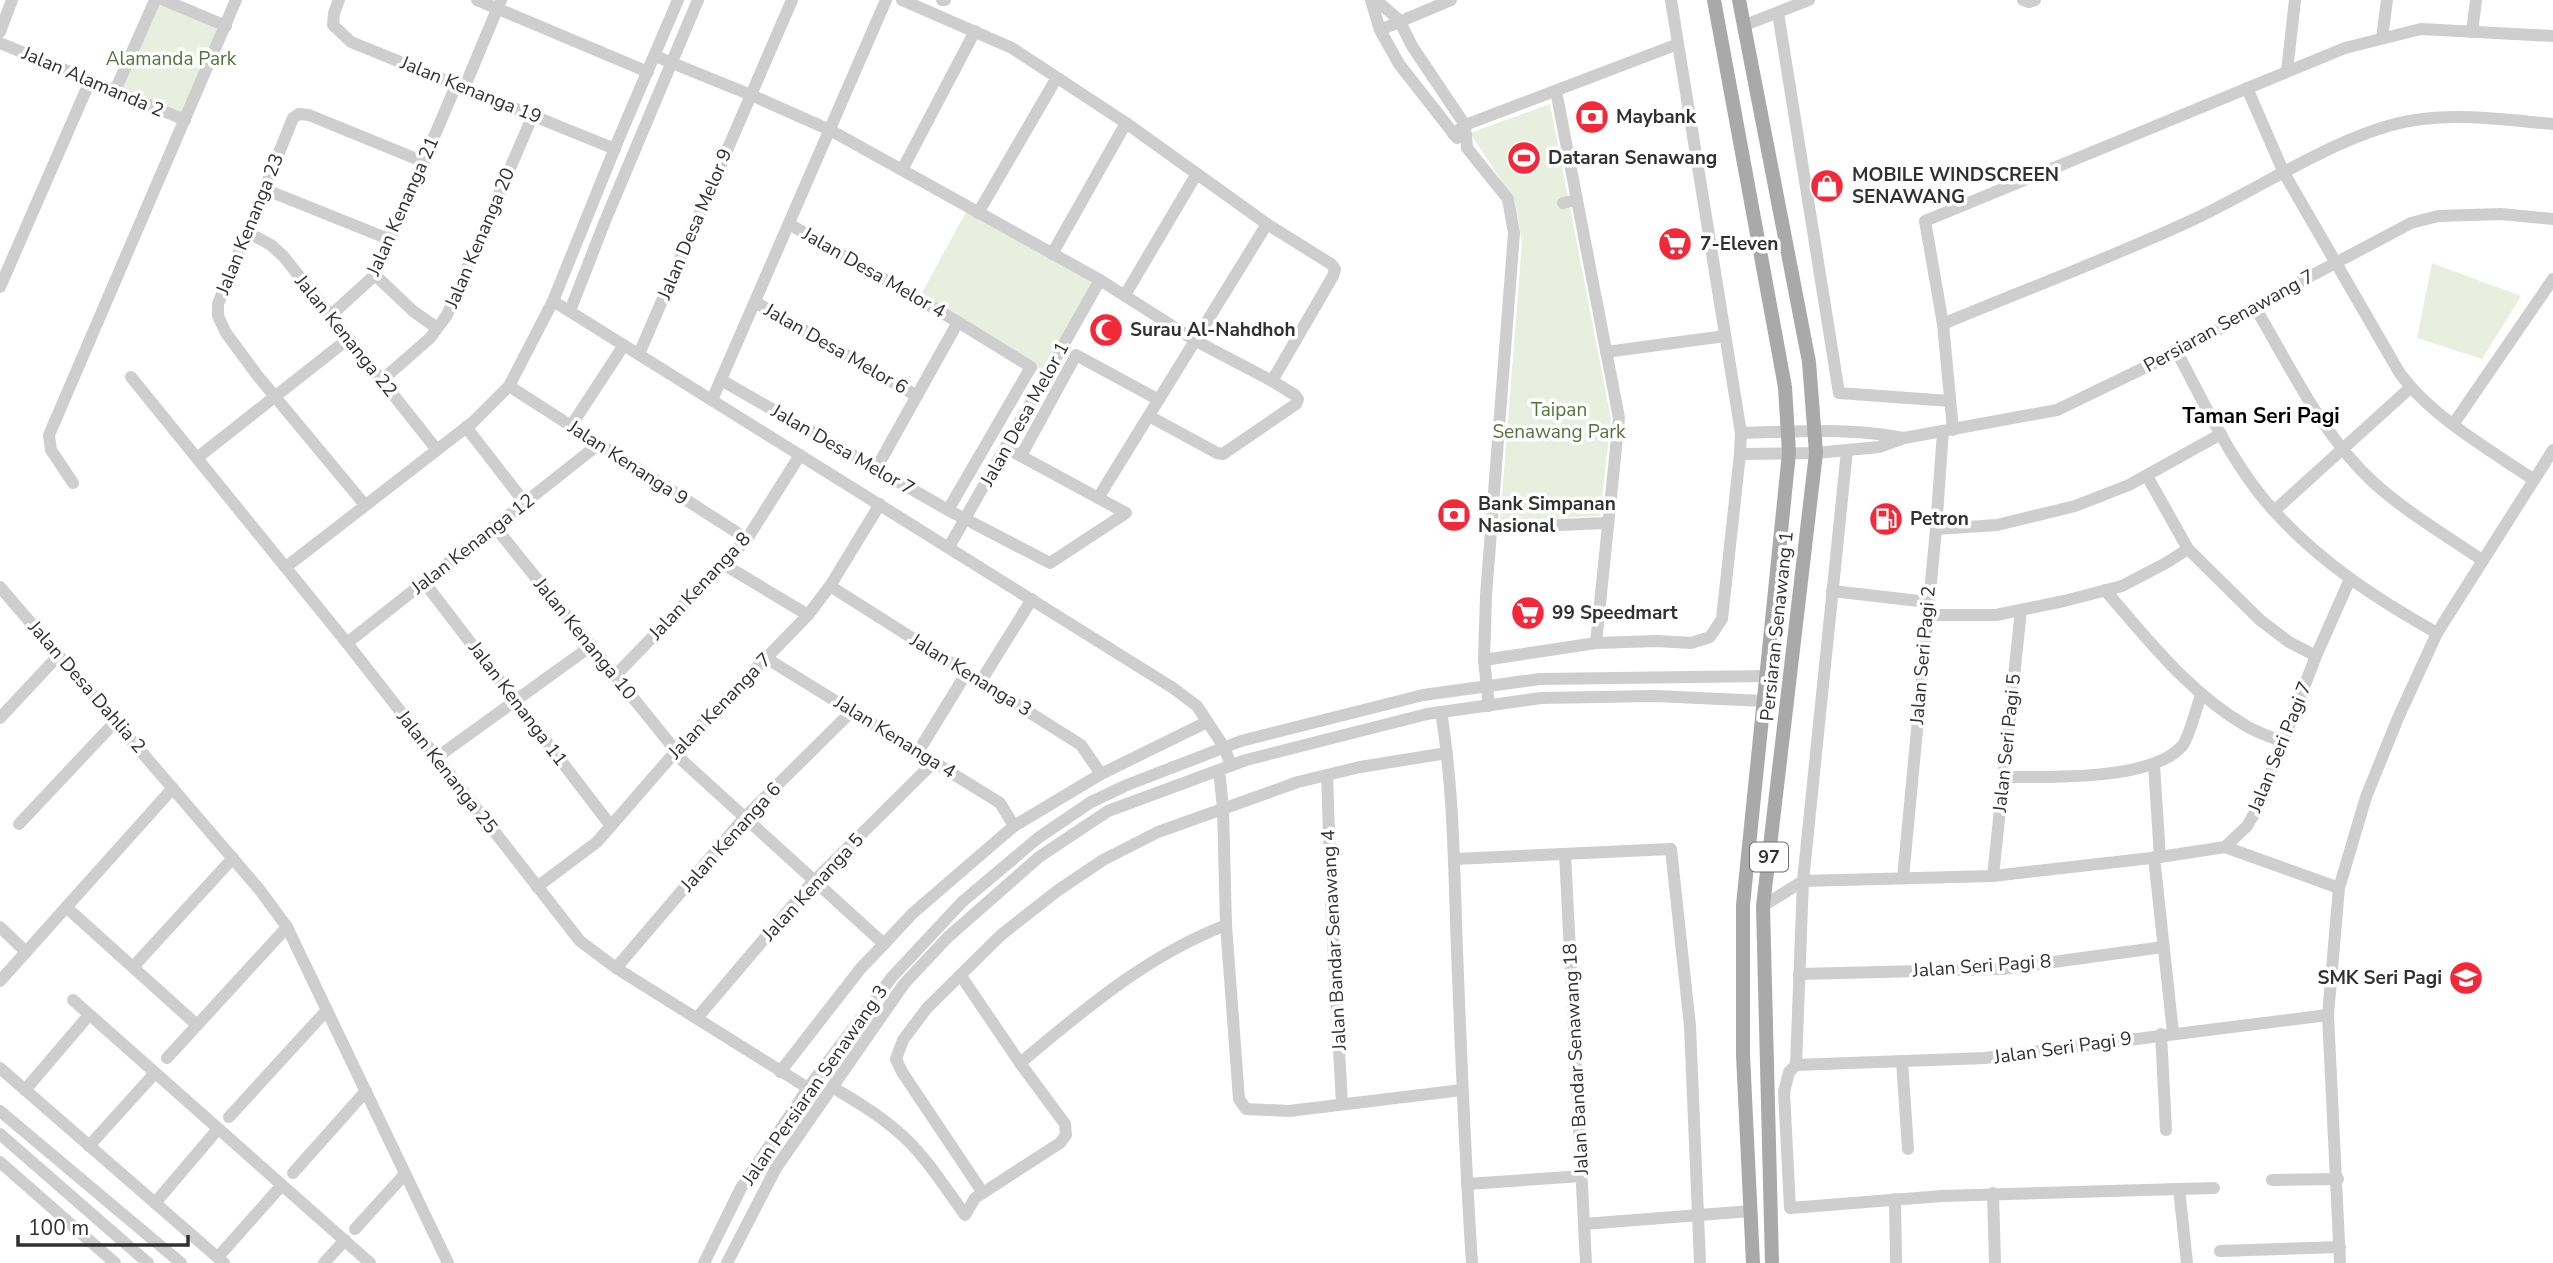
<svg xmlns="http://www.w3.org/2000/svg" width="2553" height="1263" viewBox="0 0 2553 1263" font-family="'Nunito Sans',sans-serif">
<style>
.green{fill:#e8efdf}
.water{fill:#cae1f0}
.lines{fill:none;stroke-linecap:round;stroke-linejoin:round}
.minor{stroke:#cecece;stroke-width:12}
.major{stroke:#a9a9a9;stroke-width:14}
.labels{text-anchor:middle;dominant-baseline:central;stroke-width:7;stroke-linejoin:round;paint-order:stroke}
.shield{fill:#fff;stroke:#6f6f6f;stroke-width:2}
.shield-label{font-size:18px;font-weight:bold;fill:#313131}
.park-label{font-size:19px;fill:#54723a;stroke:#fff}
.street-label{font-size:19px;fill:#313131;stroke:#fff}
.poi-label{font-size:19px;font-weight:bold;fill:#313131;stroke:#fff;text-anchor:start}
.neighbourhood-label{font-size:21px;font-weight:bold;fill:#000;stroke:#fff}
</style>
<rect width="100%" height="100%" fill="#fff"/>
<g class="green">
<polygon points="156,0 226,26 185,120 117,92"/>
<polygon points="1550,104 1611,419 1600,516 1500,521 1522,243 1515,201 1470,133"/>
<polygon points="966,212 1096,282 1044,376 919,298"/>
<polygon points="2432,263 2521,296 2482,359 2417,338"/>
</g>
<circle class="water" cx="1523" cy="151" r="9"/>
<g class="lines">
<g class="minor">
<polyline points="164,0 226,26"/>
<polyline points="339,0 334,13 333,25 351,42 615,149"/>
<polyline points="477,0 648,72"/>
<polyline points="902,0 1012,48 1126,123 1267,224 1331,264 1335,269 1333,276 1272,381"/>
<polyline points="942,0 945,0"/>
<polyline points="1371,0 1380,30 1399,64 1457,138"/>
<polyline points="1376,0 1399,20 1412,46 1465,125 1467,148 1508,199 1514,233 1486,596 1484,660 1489,706"/>
<polyline points="2023,0 2029,2 2035,0"/>
<polyline points="1778,13 1839,393 1950,401"/>
<polyline points="1745,25 1809,0"/>
<polyline points="1380,30 1451,0"/>
<polyline points="0,32 12,0"/>
<polyline points="2472,32 2476,0"/>
<polyline points="2382,38 2387,0"/>
<polyline points="0,43 185,120"/>
<polyline points="655,56 751,95 830,130 1100,280 1196,341 1272,381 1295,395 1298,399 1296,404 1223,454 1217,453 1149,416"/>
<polyline points="2287,71 2295,0"/>
<polyline points="465,86 501,0"/>
<path d="M 2247,88 L 2284,173 L 2399,372 C 2430,416 2490,450 2534,480"/>
<polyline points="115,91 155,0"/>
<polyline points="1556,91 1619,418 1596,643"/>
<polyline points="1453,134 1465,125 1678,44"/>
<polyline points="902,170 975,31"/>
<polyline points="264,189 391,240"/>
<polyline points="1563,203 1577,200"/>
<polyline points="978,213 1056,79"/>
<polyline points="789,224 958,322 1031,367 948,510"/>
<polyline points="247,232 271,245 284,257 437,450"/>
<polyline points="1052,254 1126,123"/>
<polyline points="375,275 413,311 437,328"/>
<polyline points="0,287 90,81"/>
<polyline points="1125,295 1196,175"/>
<polyline points="553,301 1173,688 1197,706 1224,747 1231,765"/>
<polyline points="755,302 917,396"/>
<path d="M 2256,309 C 2291,368 2322,435 2373,482 C 2406,512 2445,535 2482,560"/>
<polyline points="570,311 605,221 698,0"/>
<polyline points="330,316 375,275 457,83"/>
<path d="M 1943,324 C 2024,290 2108,259 2188,222 C 2257,191 2342,131 2415,120 C 2461,113 2507,120 2553,124"/>
<polyline points="1606,352 1725,336"/>
<path d="M 2177,352 C 2205,405 2234,468 2275,512 C 2320,562 2378,600 2437,633"/>
<polyline points="639,354 792,0"/>
<polyline points="131,377 347,643 580,941 616,968 824,1098"/>
<polyline points="382,380 430,338 447,315 533,115"/>
<polyline points="721,380 948,510 1050,563 1126,513 1006,448"/>
<polyline points="509,386 747,539"/>
<polyline points="712,400 886,0"/>
<polyline points="2454,423 2553,279"/>
<polyline points="571,426 624,345"/>
<polyline points="466,427 525,503"/>
<polyline points="1953,430 1943,324 1925,221 2345,48 2421,29 2553,36"/>
<path d="M 1741,433 C 1795,432 1850,427 1904,438"/>
<polyline points="1847,450 1803,881 1796,1065 1789,1072 1784,1092 1790,1208 1942,1196 2214,1188"/>
<polyline points="1740,454 1816,453 1879,447 1904,438 2057,410 2177,352 2256,309 2292,286 2411,223 2438,216 2501,214 2553,219"/>
<polyline points="1021,456 1076,355 1159,400"/>
<polyline points="197,458 348,339"/>
<polyline points="876,469 958,322"/>
<polyline points="2147,476 2188,549 2260,620 2289,642 2316,656"/>
<polyline points="73,483 51,450 49,435 236,0"/>
<polyline points="1098,498 1267,224"/>
<polyline points="365,505 257,375 226,333 218,316 218,304 293,118 299,114 309,115 424,162"/>
<polyline points="2274,511 2410,388"/>
<polyline points="495,527 676,751"/>
<polyline points="1491,528 1606,523"/>
<polyline points="1936,529 1997,525 2075,506 2129,485 2221,434"/>
<polyline points="949,547 1100,280"/>
<polyline points="723,564 808,615"/>
<polyline points="286,567 473,422 509,386 553,301 619,138 678,0"/>
<polyline points="424,582 611,826"/>
<polyline points="830,586 1081,745 1101,774"/>
<polyline points="0,587 259,889 287,927 448,1263"/>
<path d="M 2105,590 C 2148,640 2190,694 2248,727 C 2259,733 2271,737 2283,742"/>
<polyline points="1832,591 1928,602"/>
<polyline points="1927,615 1996,615 2064,601 2122,586 2166,563 2188,549"/>
<polyline points="347,643 599,444"/>
<polyline points="766,658 1000,803 1014,826"/>
<polyline points="1484,660 1596,643 1657,641 1691,643 1710,637 1722,619 1740,454 1741,433 1671,0"/>
<polyline points="615,676 747,539 800,455"/>
<polyline points="981,681 1032,599"/>
<path d="M 1441,712 C 1454,791 1454,871 1457,950 C 1461,1055 1465,1159 1472,1263"/>
<polyline points="0,718 58,656"/>
<polyline points="918,752 967,672"/>
<polyline points="674,753 884,944"/>
<polyline points="436,758 591,646"/>
<polyline points="2154,765 2160,857"/>
<polyline points="1219,770 1223,808 1226,925 1239,1099 1246,1109 1289,1111 1462,1090"/>
<polyline points="1327,775 1332,922 1342,1104"/>
<path d="M 2003,777 C 2047,777 2152,781 2182,746 C 2189,738 2197,706 2201,695"/>
<polyline points="19,824 115,722"/>
<polyline points="2225,847 2339,888"/>
<polyline points="1565,854 1586,1263"/>
<polyline points="2154,857 2173,1033"/>
<polyline points="1454,859 1671,849 1690,1026 1700,1263"/>
<polyline points="1993,876 2021,610"/>
<polyline points="1903,878 1936,529 1943,431"/>
<polyline points="537,887 597,842 676,751 808,615 830,586 880,504"/>
<polyline points="1763,906 1803,881 1993,876 2160,857 2225,847 2247,826 2257,809 2316,656 2350,579"/>
<polyline points="66,907 197,1025"/>
<polyline points="0,927 26,952"/>
<polyline points="133,967 233,858"/>
<polyline points="616,968 745,817 852,711"/>
<polyline points="1799,974 2002,969 2163,947"/>
<polyline points="0,981 173,788"/>
<polyline points="73,1000 370,1263"/>
<polyline points="697,1018 810,885 934,762"/>
<polyline points="2161,1034 2166,1130"/>
<polyline points="167,1058 287,927"/>
<polyline points="1902,1061 1908,1149"/>
<path d="M 1020,1063 C 1085,1009 1146,956 1226,925"/>
<polyline points="1796,1065 1985,1058 2328,1015"/>
<polyline points="0,1068 224,1263"/>
<polyline points="780,1072 861,968 884,944 913,913 1014,826 1101,774 1207,722"/>
<path d="M 832,1087 C 854,1100 876,1113 896,1130 C 924,1153 944,1186 965,1215 L 975,1198 L 1060,1143 L 1066,1135 L 1065,1124 L 1020,1063 L 961,976"/>
<polyline points="25,1090 89,1015"/>
<polyline points="0,1111 181,1263"/>
<polyline points="229,1117 327,1010"/>
<polyline points="0,1134 148,1263"/>
<polyline points="89,1146 155,1073"/>
<polyline points="0,1162 115,1263"/>
<polyline points="293,1173 366,1091"/>
<polyline points="2272,1180 2338,1179"/>
<polyline points="1467,1184 1582,1176"/>
<polyline points="2179,1189 2187,1263"/>
<polyline points="983,1193 902,1072 896,1059 903,1040 927,1008 1001,935 1057,891 1103,860 1158,832 1298,782 1360,767 1447,753"/>
<polyline points="1993,1193 1995,1263"/>
<polyline points="1895,1199 1896,1263"/>
<polyline points="155,1203 218,1129"/>
<polyline points="1584,1224 1751,1211"/>
<polyline points="355,1229 405,1174"/>
<polyline points="2220,1251 2340,1247"/>
<polyline points="218,1257 282,1185"/>
<polyline points="324,1263 345,1240"/>
<polyline points="704,1263 741,1188 808,1088 892,977 962,902 1038,838 1091,802 1127,785 1241,741 1423,695 1540,679 1767,676"/>
<polyline points="727,1263 776,1168 904,984 948,937 1039,857 1108,811 1246,760 1427,714 1541,698 1655,696 1764,701"/>
<polyline points="2340,1263 2328,1015 2339,888 2366,797 2398,718 2437,633 2553,450"/>
</g>
<g class="major">
<polyline points="1714,0 1785,387 1789,453 1743,905 1743,1055 1753,1263"/>
<polyline points="1739,0 1809,362 1816,453 1763,906 1772,1263"/>
</g>
</g>
<defs>
<g id="bank-disc" transform="scale(1.75)"><circle r="9.5" fill="#f32939" stroke="#fff"/><path d="M-6-4H6V4H-6ZM0-2.3a2.3 2.3 0 1 0 0 4.6a2.3 2.3 0 1 0 0-4.6Z" fill="#fff"/></g>
<g id="stadium-disc" transform="scale(1.75)"><circle r="9.5" fill="#f32939" stroke="#fff"/><path d="M0-5a6.5 5 0 1 0 0 10a6.5 5 0 1 0 0-10ZM-3.5-1.8h7v3.6h-7Z" fill="#fff"/></g>
<g id="shop-disc" transform="scale(1.75)"><circle r="9.5" fill="#f32939" stroke="#fff"/><path d="M-5-2.5h2.3a2.7 3.5 0 0 1 5.4 0H5L5.5 6h-11ZM-1.5-2.5h3a1.5 2.3 0 0 0-3 0Z" fill="#fff"/></g>
<g id="supermarket-disc" transform="scale(1.75)"><circle r="9.5" fill="#f32939" stroke="#fff"/><path d="M-6-5.5h2.5l.6 2H6L4.5 2H-2.5L-4.4-4H-6ZM-1.5 3.2a1.3 1.3 0 1 0 .1 0ZM3 3.2a1.3 1.3 0 1 0 .1 0Z" fill="#fff"/></g>
<g id="mosque-disc" transform="scale(1.75)"><circle r="9.5" fill="#f32939" stroke="#fff"/><path d="M3.5-4.9A6 6 0 1 0 3.5 4.9A5 5 0 1 1 3.5-4.9Z" fill="#fff"/></g>
<g id="fuel-disc" transform="scale(1.75)"><circle r="9.5" fill="#f32939" stroke="#fff"/><path d="M-5.5-6h7V0h2V4h1.3V-2.5L3-4.5l.8-.8L6-3V5H2.5V1h-1V6h-7ZM-4.2-4.7v3.2H.2V-4.7Z" fill="#fff"/></g>
<g id="school-disc" transform="scale(1.75)"><circle r="9.5" fill="#f32939" stroke="#fff"/><path d="M0-5L7-2L0 1L-7-2ZM-4 1L0 2.5L4 1V4Q0 6-4 4Z" fill="#fff"/></g>
</defs>
<g fill-rule="evenodd">
<use href="#bank-disc" x="1592" y="117"/>
<use href="#stadium-disc" x="1524" y="158"/>
<use href="#shop-disc" x="1827" y="186"/>
<use href="#supermarket-disc" x="1675" y="244"/>
<use href="#mosque-disc" x="1106" y="330"/>
<use href="#bank-disc" x="1454" y="515"/>
<use href="#fuel-disc" x="1886" y="519"/>
<use href="#supermarket-disc" x="1528" y="613"/>
<use href="#school-disc" x="2466" y="978"/>
</g>
<g class="labels">
<rect class="shield" x="1750" y="842.5" width="38" height="29" rx="5"/>
<g class="shield-label">
<text x="1769" y="857">97</text>
</g>
<g class="park-label">
<text x="171" y="59">Alamanda Park</text>
<text x="1559" y="410">Taipan<tspan x="1559" dy="22">Senawang Park</tspan></text>
</g>
<g class="street-label">
<text transform="translate(93 82) rotate(23)">Jalan Alamanda 2</text>
<text transform="translate(471 90) rotate(22)">Jalan Kenanga 19</text>
<text transform="translate(403 206) rotate(-66)">Jalan Kenanga 21</text>
<text transform="translate(250 224) rotate(-68)">Jalan Kenanga 23</text>
<text transform="translate(695 224) rotate(-67)">Jalan Desa Melor 9</text>
<text transform="translate(480 238) rotate(-67)">Jalan Kenanga 20</text>
<text transform="translate(874 273) rotate(30)">Jalan Desa Melor 4</text>
<text transform="translate(2229 321) rotate(-29)">Persiaran Senawang 7</text>
<text transform="translate(346 336) rotate(51)">Jalan Kenanga 22</text>
<text transform="translate(836 349) rotate(30)">Jalan Desa Melor 6</text>
<text transform="translate(1025 414) rotate(-61)">Jalan Desa Melor 1</text>
<text transform="translate(843 450) rotate(30)">Jalan Desa Melor 7</text>
<text transform="translate(628 463) rotate(33)">Jalan Kenanga 9</text>
<text transform="translate(473 544) rotate(-38)">Jalan Kenanga 12</text>
<text transform="translate(700 586) rotate(-47)">Jalan Kenanga 8</text>
<text transform="translate(1777 626) rotate(-84)">Persiaran Senawang 1</text>
<text transform="translate(585 639) rotate(51)">Jalan Kenanga 10</text>
<text transform="translate(1923 655) rotate(-85)">Jalan Seri Pagi 2</text>
<text transform="translate(971 675) rotate(32)">Jalan Kenanga 3</text>
<text transform="translate(87 687) rotate(49)">Jalan Desa Dahlia 2</text>
<text transform="translate(518 704) rotate(53)">Jalan Kenanga 11</text>
<text transform="translate(720 706) rotate(-46)">Jalan Kenanga 7</text>
<text transform="translate(895 737) rotate(32)">Jalan Kenanga 4</text>
<text transform="translate(2007 743) rotate(-84)">Jalan Seri Pagi 5</text>
<text transform="translate(2280 747) rotate(-68)">Jalan Seri Pagi 7</text>
<text transform="translate(447 772) rotate(52)">Jalan Kenanga 25</text>
<text transform="translate(731 837) rotate(-48)">Jalan Kenanga 6</text>
<text transform="translate(813 887) rotate(-47)">Jalan Kenanga 5</text>
<text transform="translate(1334 940) rotate(-93)">Jalan Bandar Senawang 4</text>
<text transform="translate(1982 966) rotate(-4)">Jalan Seri Pagi 8</text>
<text transform="translate(2063 1048) rotate(-8)">Jalan Seri Pagi 9</text>
<text transform="translate(1576 1059) rotate(-93)">Jalan Bandar Senawang 18</text>
<text transform="translate(815 1085) rotate(-55)">Jalan Persiaran Senawang 3</text>
</g>
<g class="poi-label">
<text x="1616" y="117">Maybank</text>
<text x="1548" y="158">Dataran Senawang</text>
<text x="1852" y="175">MOBILE WINDSCREEN<tspan x="1852" dy="22">SENAWANG</tspan></text>
<text x="1700" y="244">7-Eleven</text>
<text x="1130" y="330">Surau Al-Nahdhoh</text>
<text x="1478" y="504">Bank Simpanan<tspan x="1478" dy="22">Nasional</tspan></text>
<text x="1910" y="519">Petron</text>
<text x="1552" y="613">99 Speedmart</text>
<text x="2442" y="978" text-anchor="end">SMK Seri Pagi</text>
</g>
<g class="neighbourhood-label">
<text x="2261" y="416">Taman Seri Pagi</text>
</g>
</g>
<path d="M18 1235v10h170v-10" fill="none" stroke="#313131" stroke-width="3.5"/>
<text x="28" y="1235" font-size="21" fill="#313131" stroke="#ffffff" stroke-width="5" paint-order="stroke">100 m</text>
</svg>
